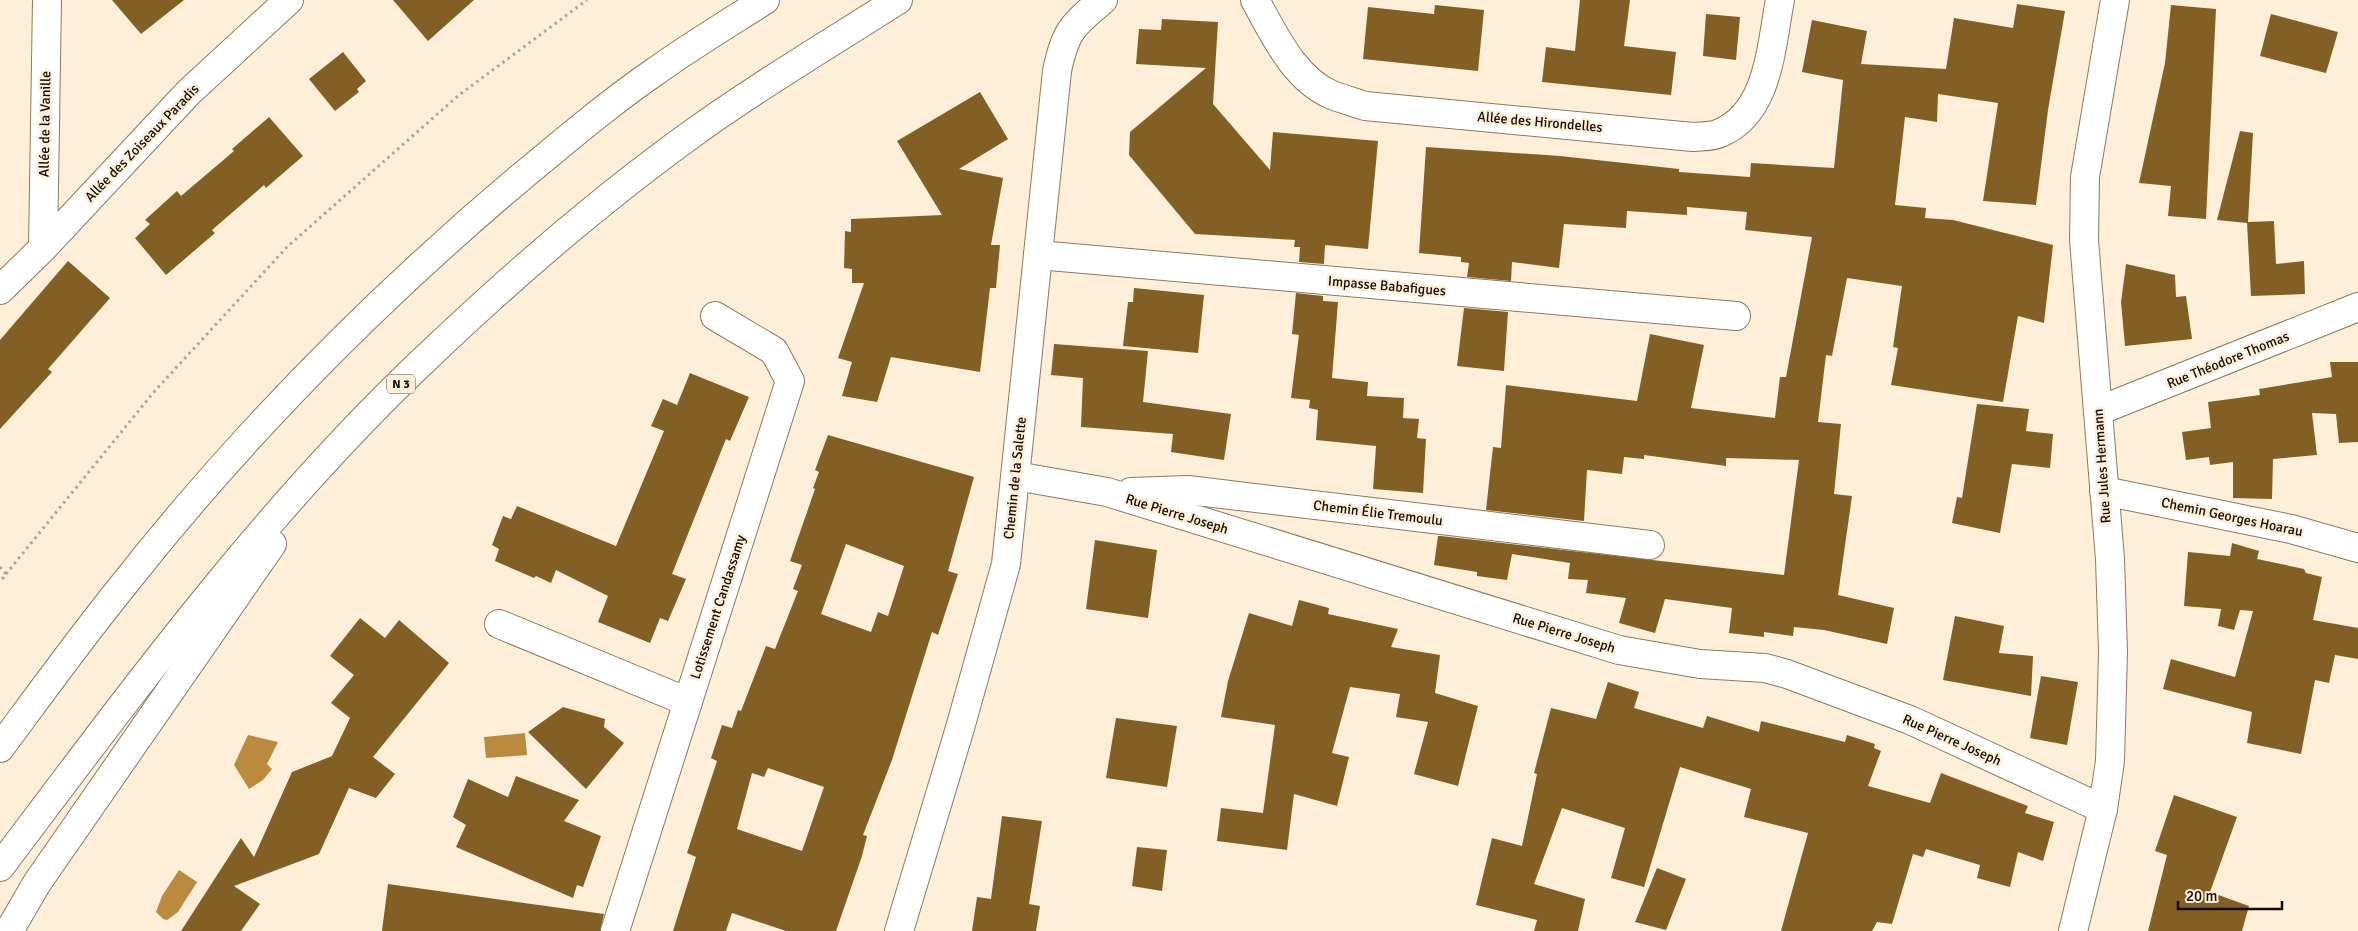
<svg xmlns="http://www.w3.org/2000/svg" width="2358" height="931" viewBox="0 0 2358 931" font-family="Signika,sans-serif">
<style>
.water{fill:#ba8b3f}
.building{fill:#825f25;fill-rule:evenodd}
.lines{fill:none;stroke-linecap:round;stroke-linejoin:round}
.street-casing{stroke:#8b7a60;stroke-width:30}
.secondary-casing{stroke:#8b7a60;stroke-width:30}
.highway-casing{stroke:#8b7a60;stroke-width:30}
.path{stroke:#b1a492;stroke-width:3;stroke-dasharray:2.5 4;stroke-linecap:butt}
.street{stroke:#fff;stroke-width:28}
.secondary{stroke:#fff;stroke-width:28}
.highway{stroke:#fff;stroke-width:28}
.labels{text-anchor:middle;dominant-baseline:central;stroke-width:5;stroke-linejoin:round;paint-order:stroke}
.shield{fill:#ffefd8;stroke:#594f43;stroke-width:1}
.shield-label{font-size:12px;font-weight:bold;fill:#120b03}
.street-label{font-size:14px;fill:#120b03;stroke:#ffefd8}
</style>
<rect width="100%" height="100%" fill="#ffefd8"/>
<g class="water">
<polygon points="525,733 527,755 486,758 484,737"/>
<polygon points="248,735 278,742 267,764 272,769 263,780 249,789 234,765"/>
<polygon points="179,870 197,882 178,912 167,920 163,919 156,912 162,896"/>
</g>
<g class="building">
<polygon points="112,0 184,0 141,34"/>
<polygon points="393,0 474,0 428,41"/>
<polygon points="1580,0 1630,0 1624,46 1676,52 1671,95 1542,82 1546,47 1575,51"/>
<polygon points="2017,4 2065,11 2048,110 2036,205 1983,201 1998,103 1938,94 1937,122 1905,117 1895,205 1926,208 1925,218 1953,220 2053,245 2044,323 2018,316 2003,402 1891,385 1898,348 1893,347 1902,286 1847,278 1832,356 1826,355 1818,422 1841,424 1834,494 1852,496 1838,595 1894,608 1887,644 1824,630 1794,627 1793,636 1764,632 1764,637 1729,633 1732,608 1665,599 1655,633 1619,623 1626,598 1586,593 1588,580 1568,579 1570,563 1512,554 1507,580 1477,576 1477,572 1434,565 1438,536 1441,536 1784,575 1799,460 1726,458 1726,466 1644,455 1644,459 1624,457 1622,474 1587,470 1584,521 1486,510 1493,447 1501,448 1506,385 1637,401 1650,334 1704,345 1691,408 1775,418 1780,377 1786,377 1812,237 1745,230 1747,212 1687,207 1687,215 1627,211 1626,228 1564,224 1559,268 1512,262 1511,281 1467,277 1469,263 1461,262 1461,257 1419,253 1426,147 1560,156 1679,169 1679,172 1750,177 1751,163 1834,168 1843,80 1802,72 1812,20 1867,31 1861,64 1946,69 1954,18 2013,28"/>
<polygon points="1435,5 1484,10 1478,71 1363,59 1368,7 1434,14"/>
<polygon points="2171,5 2216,9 2206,219 2168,216 2171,186 2139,183 2165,63"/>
<polygon points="1706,14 1740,17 1736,60 1703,56"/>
<polygon points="2271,14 2338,32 2326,73 2260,56"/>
<polygon points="1162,19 1218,22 1213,104 1270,170 1273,132 1378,141 1368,249 1325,245 1324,264 1299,262 1300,247 1294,247 1295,240 1195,234 1129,155 1130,132 1206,68 1136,64 1139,29 1161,30"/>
<polygon points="343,52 366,81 357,89 359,92 335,111 309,79"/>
<polygon points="980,92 1008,139 959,169 1003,178 991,245 1000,245 996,288 990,288 980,372 891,357 877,402 842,396 852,362 838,358 864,283 852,283 852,269 844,268 845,231 851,232 851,219 942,215 897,141"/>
<polygon points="269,117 303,156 266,188 264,185 212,230 215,233 166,275 135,238 150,224 145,220 177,191 181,196 234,151 232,149"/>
<polygon points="2240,131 2253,133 2248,222 2274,221 2276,264 2304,261 2305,294 2251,296 2247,223 2217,220"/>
<polygon points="68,261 110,298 48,369 52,372 0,429 0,340"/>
<polygon points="2126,264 2175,275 2176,297 2186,296 2192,339 2125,346 2121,302"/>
<polygon points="1134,288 1204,295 1198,353 1123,346 1128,302 1133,302"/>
<polygon points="1296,293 1323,296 1323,301 1338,302 1332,378 1368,382 1367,396 1404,398 1403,418 1419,419 1417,438 1426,439 1423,493 1373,489 1376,446 1316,440 1318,410 1309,408 1310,400 1291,398 1299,335 1292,334"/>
<polygon points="1464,308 1508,312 1504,371 1457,366"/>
<polygon points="1054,344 1148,351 1143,402 1231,414 1224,460 1171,452 1173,434 1081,427 1083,378 1051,375"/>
<polygon points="2330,362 2358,362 2358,442 2339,443 2336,414 2312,413 2317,455 2273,459 2272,499 2233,498 2233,462 2210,465 2209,457 2186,460 2182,432 2211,428 2208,402 2260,395 2259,389 2332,377"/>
<polygon points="690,373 749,397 730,441 726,439 672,574 686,579 668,621 660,618 650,643 598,622 608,596 556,570 551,583 536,576 534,578 495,561 499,549 492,545 503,516 511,519 517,506 616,546 664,431 651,426 663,399 677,405"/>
<polygon points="1977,404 2029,409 2026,431 2053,434 2050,468 2012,464 2000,533 1952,523 1957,497 1962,498"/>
<path d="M 828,435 L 974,477 L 948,571 L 958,574 L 938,635 L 932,632 L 892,760 L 863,835 L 867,836 L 862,856 L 836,931 L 786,931 L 732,913 L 726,931 L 673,931 L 696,857 L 687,853 L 717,761 L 711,758 L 722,725 L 732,728 L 738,710 L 741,711 L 766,646 L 775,649 L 798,591 L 793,589 L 802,565 L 790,561 L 815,489 L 813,488 L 819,472 L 815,470 ZM 846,544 L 904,566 L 888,616 L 878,612 L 871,632 L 821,614 ZM 768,768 L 824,787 L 802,851 L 737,829 L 752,773 L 764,777 Z"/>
<polygon points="1095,540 1157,550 1148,618 1086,609"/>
<polygon points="2232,543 2259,551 2257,559 2304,569 2306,573 2322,577 2313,620 2358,628 2358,659 2335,655 2329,683 2315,680 2301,754 2247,743 2252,712 2163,689 2171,659 2235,677 2253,611 2240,610 2234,630 2218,626 2221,609 2184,606 2188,552 2230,556"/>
<polygon points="1299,600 1329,608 1328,614 1398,629 1391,647 1440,655 1435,693 1478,706 1458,786 1414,774 1428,722 1396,717 1400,694 1350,687 1332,753 1349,757 1337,806 1294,794 1287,850 1217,841 1221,808 1263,813 1275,725 1221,717 1228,681 1249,613 1292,626"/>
<polygon points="1955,616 2004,626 1999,653 2033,656 2031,696 1943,680"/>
<polygon points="360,618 385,638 399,620 449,663 373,757 395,774 376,798 349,788 319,854 234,886 260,904 241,931 181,931 241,838 254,857 292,772 332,756 350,718 331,703 354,675 330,656"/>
<polygon points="2041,676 2078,682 2067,745 2030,738"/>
<polygon points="1608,682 1639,692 1634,708 1703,728 1707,716 1759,732 1761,721 1845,742 1847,735 1875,744 1874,748 1881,751 1868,786 1930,803 1941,773 2028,806 2025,813 2054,822 2043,861 2018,852 2010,887 1977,878 1980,865 1926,849 1923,857 1913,854 1892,924 1877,922 1872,931 1781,931 1808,833 1744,817 1751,789 1680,767 1644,887 1611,878 1625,828 1562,808 1534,884 1585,899 1578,931 1534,931 1537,920 1476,905 1492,838 1522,846 1537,774 1534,773 1551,708 1596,719"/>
<polygon points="563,707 605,719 604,727 624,743 586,789 528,732"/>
<polygon points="1116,718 1177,726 1167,787 1106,778"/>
<polygon points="516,776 579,800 564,821 601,836 583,887 577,885 573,898 456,847 466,825 453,817 468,779 508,797"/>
<polygon points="2174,795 2237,817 2210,892 2249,906 2242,931 2148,931 2167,855 2155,851"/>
<polygon points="1002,816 1042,821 1029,904 1040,906 1036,931 972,931 977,897 991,899"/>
<polygon points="1137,847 1167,850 1162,891 1132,886"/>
<polygon points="1657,868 1686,879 1666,930 1635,922"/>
<polygon points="388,884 604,914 600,931 382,931"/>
</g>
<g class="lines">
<g class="street-casing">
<g id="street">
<path d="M 1255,0 C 1274,34 1294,79 1332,95 C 1342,99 1354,102 1365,106 L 1693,137 C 1701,136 1712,137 1720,133 C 1769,113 1771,46 1780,0"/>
<polyline points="43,248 47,0"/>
<polyline points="1038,255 1736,316"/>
<polyline points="0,290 43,248 189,92 289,0"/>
<polyline points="2098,411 2358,307"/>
<polyline points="1016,476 1107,492 1619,650 1700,664 1765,668 1787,674 1910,720 2103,809"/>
<polyline points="2104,491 2291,529 2358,548"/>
<polyline points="1131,492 1188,490 1650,545"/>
<polyline points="499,624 688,702"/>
<polyline points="615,931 790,381 774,351 715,316"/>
</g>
</g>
<g class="secondary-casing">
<g id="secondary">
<path d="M 899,931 L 960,728 L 1006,564 L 1057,71 C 1065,32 1072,25 1103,0"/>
<polyline points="2073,931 2103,809 2110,761 2113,652 2110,559 2084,240 2085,177 2115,0"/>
</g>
</g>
<g class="highway-casing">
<g id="highway">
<path d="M 0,748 C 40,694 79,640 121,588 C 239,438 374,301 520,178 C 564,142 609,103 656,71 C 691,46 729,23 765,0"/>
<path d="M 0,867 C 133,691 264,511 425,359 C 510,278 601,199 696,131 C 761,84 831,43 898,0"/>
<polyline points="9,931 37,883 272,544"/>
</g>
</g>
<g class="path">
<polyline points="0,567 6,574 0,582"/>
<polyline points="6,574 153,393 287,247 459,95 587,0"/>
</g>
<use href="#street" class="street"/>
<use href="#secondary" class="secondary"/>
<use href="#highway" class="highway"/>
</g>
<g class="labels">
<rect class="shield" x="387" y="374.5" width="28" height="19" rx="4"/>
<g class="shield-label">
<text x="401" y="384">N 3</text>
</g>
<g class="street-label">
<text transform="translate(1540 122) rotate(5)">Allée des Hirondelles</text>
<text transform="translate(45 124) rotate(-89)">Allée de la Vanille</text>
<text transform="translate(142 143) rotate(-46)">Allée des Zoiseaux Paradis</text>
<text transform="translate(1387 286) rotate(5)">Impasse Babafigues</text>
<text transform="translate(2228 360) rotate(-22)">Rue Théodore Thomas</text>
<text transform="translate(2102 466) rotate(-94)">Rue Jules Hermann</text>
<text transform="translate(1015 478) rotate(-84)">Chemin de la Salette</text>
<text transform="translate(1378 513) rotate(7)">Chemin Élie Tremoulu</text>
<text transform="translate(1177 514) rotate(17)">Rue Pierre Joseph</text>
<text transform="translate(2232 517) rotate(12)">Chemin Georges Hoarau</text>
<text transform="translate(718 607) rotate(-72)">Lotissement Candassamy</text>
<text transform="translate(1564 633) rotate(17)">Rue Pierre Joseph</text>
<text transform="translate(1952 740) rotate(24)">Rue Pierre Joseph</text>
</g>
</g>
<path d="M2178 901v8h104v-8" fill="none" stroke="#120b03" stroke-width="2.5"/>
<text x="2186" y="901" font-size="15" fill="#120b03" stroke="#ffefd8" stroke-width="4" paint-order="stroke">20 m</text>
</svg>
